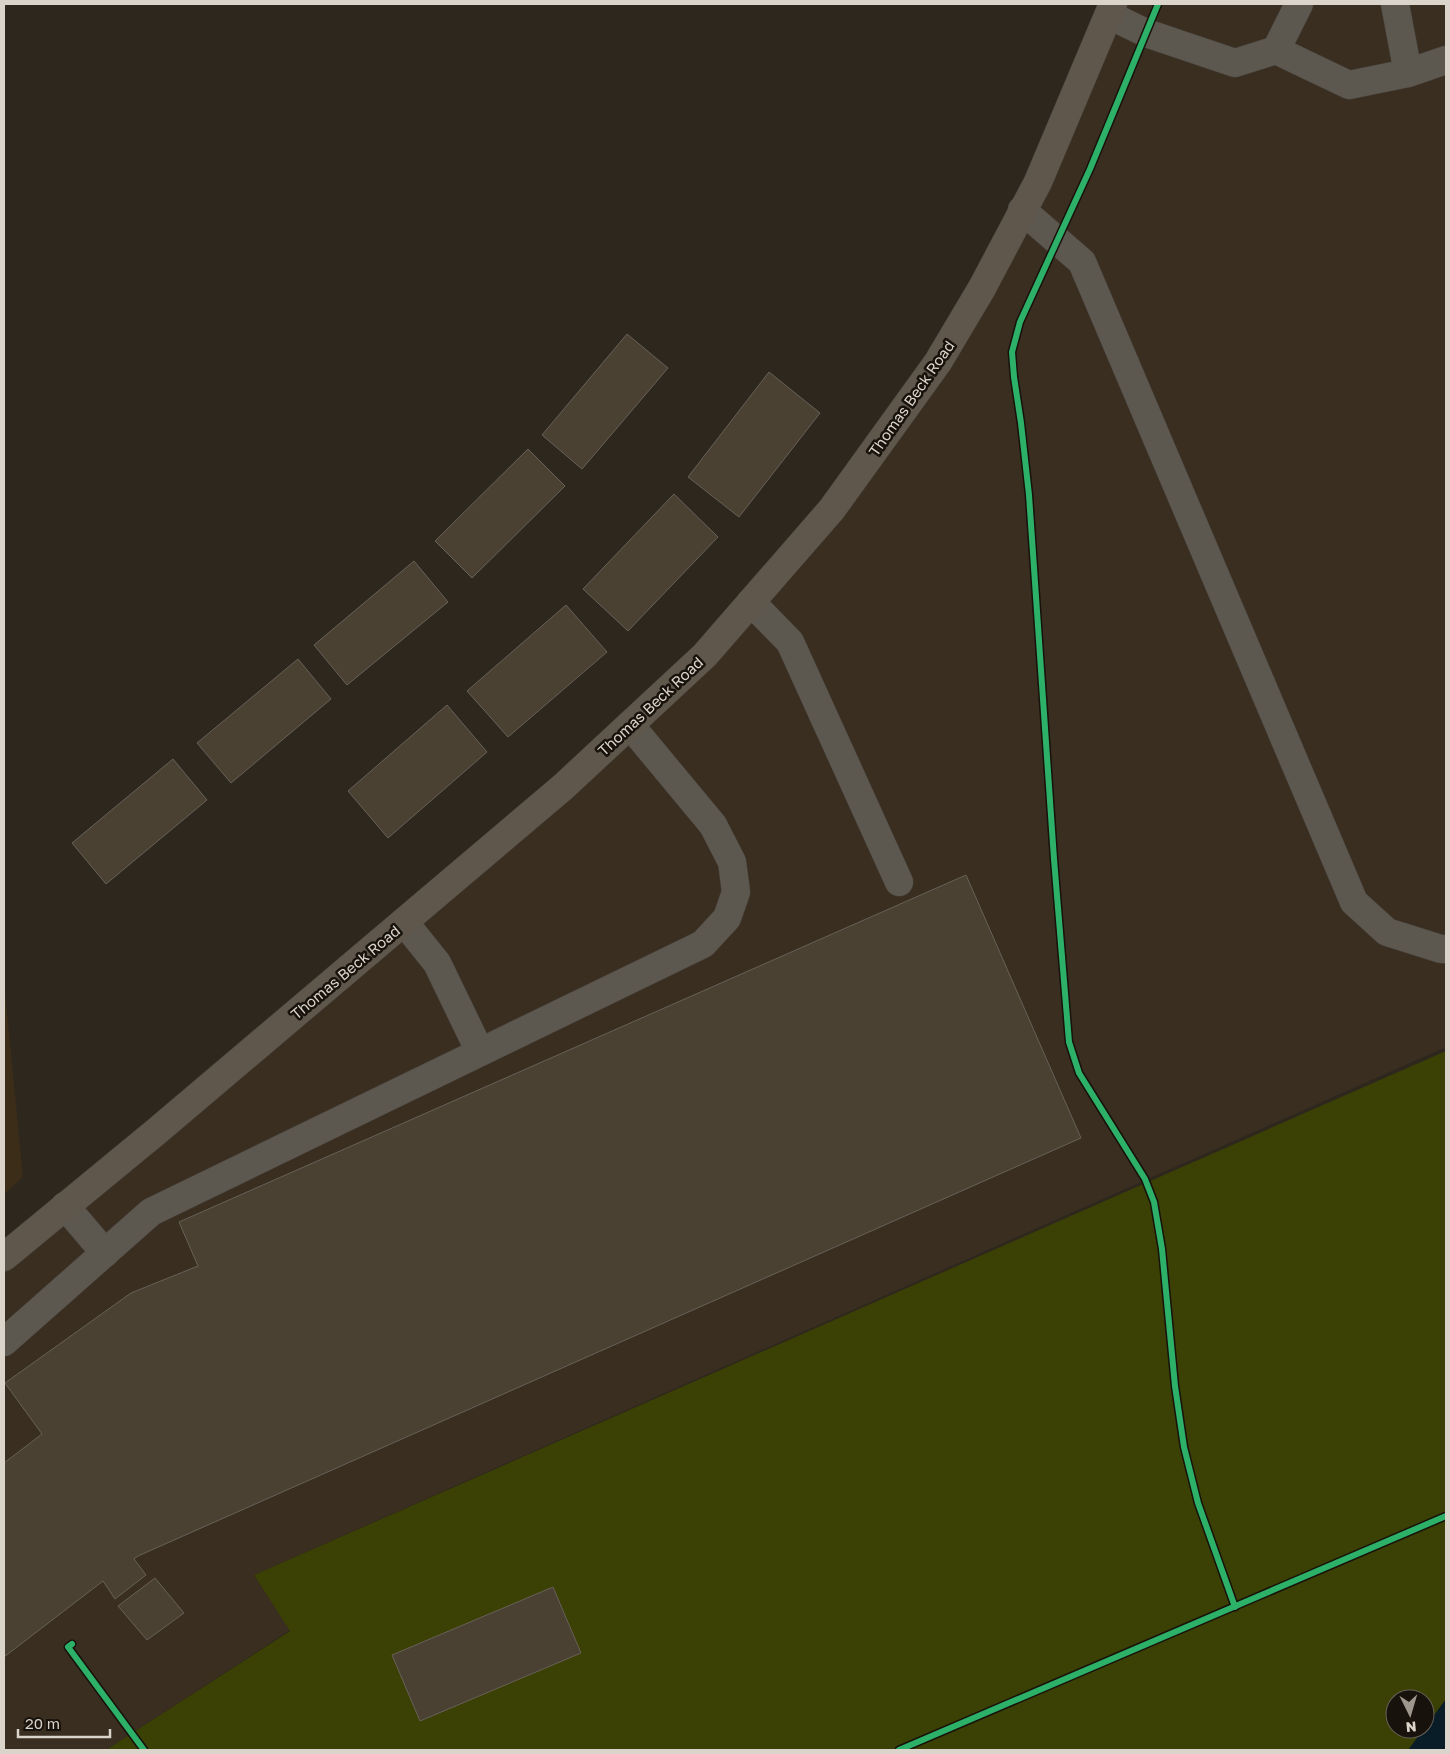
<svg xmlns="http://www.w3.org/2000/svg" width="1450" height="1754" viewBox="0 0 1450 1754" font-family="'Golos Text',sans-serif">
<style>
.commercial{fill:#3a2e21}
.built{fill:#3c2d19}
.green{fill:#3b4004;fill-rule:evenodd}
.water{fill:#091d28}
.building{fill:#4a4133;stroke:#676159}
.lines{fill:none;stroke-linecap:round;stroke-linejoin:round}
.minor-casing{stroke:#48433c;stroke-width:29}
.major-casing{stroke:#48433c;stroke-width:29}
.minor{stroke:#5c5850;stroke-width:28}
.major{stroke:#60574c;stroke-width:28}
.cycleway-casing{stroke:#17120b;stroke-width:9}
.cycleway{stroke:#2db169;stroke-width:6}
.labels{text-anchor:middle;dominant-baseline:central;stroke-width:5;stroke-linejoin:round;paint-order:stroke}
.street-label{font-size:15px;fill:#dbd4ca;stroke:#17120b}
</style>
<rect width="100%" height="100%" fill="#2e271e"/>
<polygon class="commercial" points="1113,4 1446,4 1446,1047 254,1575 290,1630 106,1750 4,1750 4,1257 705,655 938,362"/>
<polygon class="built" points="4,981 23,1177 4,1194"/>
<path class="green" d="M 1446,1051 L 1446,1750 L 106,1750 L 290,1631 L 254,1575 ZM 1395,1699 L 1425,1699 L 1425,1729 L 1395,1729 Z"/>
<polygon class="water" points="1446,1699 1446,1750 1408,1750"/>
<g class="building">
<polygon points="627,334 668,368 582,469 542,435"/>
<polygon points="769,372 820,413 739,517 688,477"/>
<polygon points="528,449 565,486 472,578 435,541"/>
<polygon points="674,494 718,537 628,631 583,589"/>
<polygon points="414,561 448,602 347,685 314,645"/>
<polygon points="566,605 607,652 508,737 467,691"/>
<polygon points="298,659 331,699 231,783 197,743"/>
<polygon points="447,705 487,752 388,838 348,791"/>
<polygon points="173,759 207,800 106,884 72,843"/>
<polygon points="966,875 1081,1138 138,1556 134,1559 146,1575 115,1599 103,1581 4,1657 4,1463 42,1434 5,1383 131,1293 198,1266 179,1222"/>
<polygon points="155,1578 184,1613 147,1640 118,1606"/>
<polygon points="553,1587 581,1653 420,1721 392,1655"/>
</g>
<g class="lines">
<g class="minor-casing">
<g id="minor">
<polyline points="1395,4 1408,73"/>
<polyline points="1109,15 1146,33 1235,63 1276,50 1299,4"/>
<polyline points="1276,50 1349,85 1408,73 1446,60"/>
<polyline points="1022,210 1082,262 1354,902 1387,932 1441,949 1446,949"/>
<polyline points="751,602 790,642 899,882"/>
<polyline points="404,922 437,963 480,1052"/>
<polyline points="65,1206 105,1253"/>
<polyline points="4,1342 151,1212 703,944 727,918 736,892 732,862 713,825 630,725"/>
</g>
</g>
<g class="major-casing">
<polyline id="major" points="4,1257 157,1131 563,787 705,655 832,509 938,362 982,288 1038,182 1113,4"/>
</g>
<use href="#minor" class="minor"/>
<use href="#major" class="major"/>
<g class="cycleway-casing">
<g id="cycleway">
<polyline points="1158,4 1090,169 1020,322 1012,352 1014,377 1021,423 1029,495 1054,859 1069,1042 1079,1073 1145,1179 1154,1202 1162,1249 1175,1386 1184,1447 1198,1503 1235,1607"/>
<polyline points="72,1644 68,1647 144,1750"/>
<polyline points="899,1750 1446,1516"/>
</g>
</g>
<use href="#cycleway" class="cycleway"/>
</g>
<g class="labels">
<g class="street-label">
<text transform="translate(911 398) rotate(-55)">Thomas Beck Road</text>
<text transform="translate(650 706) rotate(-43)">Thomas Beck Road</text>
<text transform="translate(345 972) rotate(-40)">Thomas Beck Road</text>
</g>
</g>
<rect width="1450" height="1754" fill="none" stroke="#dbd4ca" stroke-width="10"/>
<g transform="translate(1410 1714) rotate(175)"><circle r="24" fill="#17120b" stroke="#656057"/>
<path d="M0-4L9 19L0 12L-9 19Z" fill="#9e978e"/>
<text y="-8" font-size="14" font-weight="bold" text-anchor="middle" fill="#dbd4ca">N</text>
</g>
<path d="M18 1729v8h92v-8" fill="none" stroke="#dbd4ca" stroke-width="2.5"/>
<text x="25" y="1729" font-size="15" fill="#dbd4ca" stroke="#17120b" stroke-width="4" paint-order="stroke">20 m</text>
</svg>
